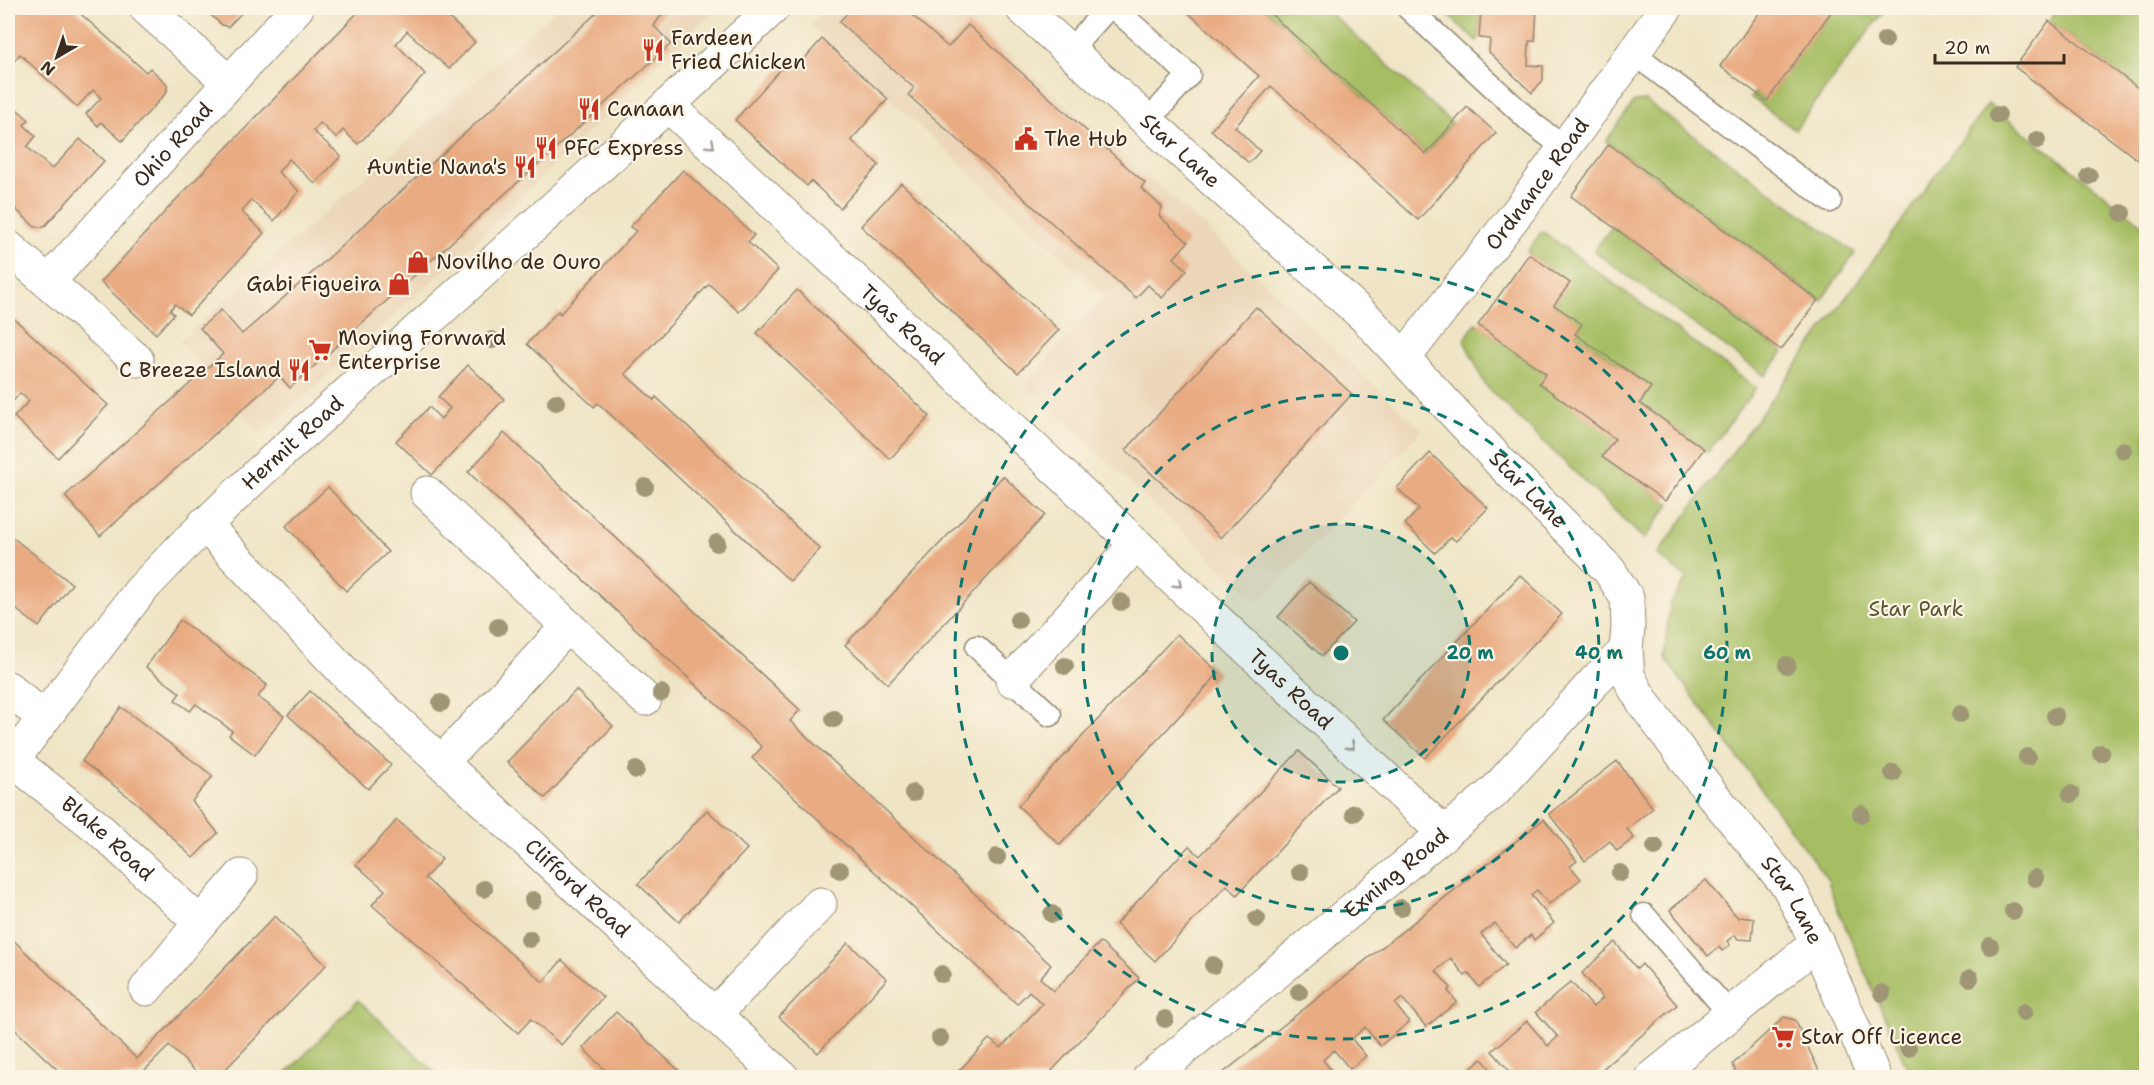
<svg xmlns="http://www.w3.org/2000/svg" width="2154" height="1085" viewBox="0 0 2154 1085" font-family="'Shantell Sans',sans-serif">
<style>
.built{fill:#ecd7ba}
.green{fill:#a6be64;stroke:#707441;stroke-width:1.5}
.building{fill:#e9ab82}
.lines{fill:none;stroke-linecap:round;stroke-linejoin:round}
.service-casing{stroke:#958872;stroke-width:25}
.minor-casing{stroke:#958872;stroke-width:35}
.tertiary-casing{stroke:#958872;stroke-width:35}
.service{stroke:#fff;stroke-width:22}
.minor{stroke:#fff;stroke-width:33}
.tertiary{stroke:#fff;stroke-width:33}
.tree{fill:#9e9675}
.oneway{stroke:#a79f9a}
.ring{fill:none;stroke:#0f766e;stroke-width:3;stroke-dasharray:10 8}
.labels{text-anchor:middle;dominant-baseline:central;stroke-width:4.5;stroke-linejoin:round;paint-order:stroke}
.poi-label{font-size:21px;fill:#3b2a1e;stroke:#fcf5e5;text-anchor:start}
.street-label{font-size:21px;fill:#3b2a1e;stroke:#fcf5e5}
.park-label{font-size:21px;fill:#5b5633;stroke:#fcf5e5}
.centre{fill:#0f766e;stroke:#fcf5e5;stroke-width:3}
.ring-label{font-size:18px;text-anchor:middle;font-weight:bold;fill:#0f766e;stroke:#fcf5e5;stroke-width:4.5;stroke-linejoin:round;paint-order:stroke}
</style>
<rect width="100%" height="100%" fill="#fcf5e5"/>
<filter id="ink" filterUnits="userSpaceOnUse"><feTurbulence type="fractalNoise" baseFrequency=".0167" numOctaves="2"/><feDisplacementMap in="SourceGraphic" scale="12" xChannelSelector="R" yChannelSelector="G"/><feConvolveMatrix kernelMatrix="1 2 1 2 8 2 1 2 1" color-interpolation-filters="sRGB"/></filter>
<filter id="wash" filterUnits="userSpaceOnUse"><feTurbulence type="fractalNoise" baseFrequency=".008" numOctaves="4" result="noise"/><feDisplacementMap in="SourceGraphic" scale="24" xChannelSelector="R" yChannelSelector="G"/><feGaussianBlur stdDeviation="1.35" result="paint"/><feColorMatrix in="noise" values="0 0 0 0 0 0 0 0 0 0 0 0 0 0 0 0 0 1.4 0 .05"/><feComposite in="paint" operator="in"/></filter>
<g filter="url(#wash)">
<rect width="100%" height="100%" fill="#efe5c6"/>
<g class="built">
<polygon points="558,8 719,8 698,24 472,245 262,435 179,341"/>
<polygon points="826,8 955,8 1193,216 1422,430 1259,603 1025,385 1106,297 811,26"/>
</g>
<g class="green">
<polygon points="1264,8 1331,8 1328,11 1452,123 1426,154"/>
<polygon points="1440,8 1481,8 1479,38 1477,41"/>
<polygon points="1834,8 1886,8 1795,130 1751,97 1755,92 1767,100"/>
<polygon points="2059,8 2136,8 2146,15 2146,94 2049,21"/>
<polygon points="1646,101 1855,253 1821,301 1606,141 1634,102"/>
<polygon points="1988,104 2146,227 2146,1077 1911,1077 1835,903 1828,880 1664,657 1670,604 1687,578 1657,555"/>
<polygon points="1612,226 1783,352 1765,376 1594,251"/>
<polygon points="1542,231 1756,388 1708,452 1640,403 1651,387 1575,334 1581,324 1554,305 1569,283 1527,252"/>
<polygon points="1476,323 1546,374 1615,439 1602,457 1670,504 1644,539 1486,386 1464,340"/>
<polygon points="358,1000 440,1077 283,1077"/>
</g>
<g id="blocks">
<g class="building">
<polygon points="8,8 74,8 146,72 150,68 167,84 167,92 122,141 101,122 98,126 86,114 101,98 93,90 77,107 20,54 8,68 8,48 11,45 8,42"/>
<polygon points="207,8 246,8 228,27 222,25 205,10"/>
<polygon points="362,8 438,8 475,42 449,69 407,31 396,44 425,74 393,110 358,144 343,130 336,138 320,123 313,131 341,156 315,184 289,159 278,172 299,191 274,221 251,200 242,212 264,233 189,315 175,304 170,310 174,314 156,334 101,282 172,204"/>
<polygon points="602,8 666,8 654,26 671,44 290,388 280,376 100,536 65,496 223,354 200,328 221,310 242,334 313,272"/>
<polygon points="852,8 904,8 948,47 968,25 1145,183 1141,188 1162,207 1159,216 1188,242 1174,258 1187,270 1162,298 1148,285 1136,298 908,95 914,88 839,22"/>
<polygon points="1183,8 1264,8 1426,154 1467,107 1496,133 1418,220 1271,86 1235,127 1260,151 1249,163 1211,130 1259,76"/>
<polygon points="1481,8 1537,8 1535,41 1529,41 1528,65 1543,66 1543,80 1532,93 1489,52 1490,39 1479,38"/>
<polygon points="1763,8 1834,8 1767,101 1720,66"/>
<polygon points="2049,21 2146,94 2146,166 2015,67"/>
<polygon points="822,39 888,99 851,140 879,165 840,208 811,181 807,186 735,120 789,60 797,67"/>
<polygon points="10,103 29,120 24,125 36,136 27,147 52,169 80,139 104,161 44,227 35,227 8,202 8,106"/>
<polygon points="1609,144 1818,300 1781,350 1571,196"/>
<polygon points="683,170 754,235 748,242 778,270 739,312 709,284 625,374 654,400 656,397 820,549 790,581 598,403 594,407 527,344 558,311 560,314 636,231 630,227"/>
<polygon points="901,183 1059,330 1018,373 861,226"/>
<polygon points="1529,254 1570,283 1554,305 1582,324 1575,334 1651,387 1640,403 1704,449 1665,501 1602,457 1615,439 1539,383 1546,374 1478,325"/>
<polygon points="797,290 930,416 890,459 757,333"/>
<polygon points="1256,307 1352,394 1221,538 1126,450"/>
<polygon points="8,313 108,405 58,458 14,417 29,401 20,393 8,407"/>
<polygon points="468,365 504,399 432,475 396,441 429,407 441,419 450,408 438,397"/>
<polygon points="504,433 800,710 790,721 1051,965 1040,978 1054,991 1100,942 1139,978 1046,1077 953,1077 989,1039 1001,1048 1042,1004 1029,991 1017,1004 752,758 762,747 468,472"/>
<polygon points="1430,453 1488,508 1456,541 1451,537 1435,553 1405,524 1419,509 1397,488"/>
<polygon points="1003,476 1045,515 888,684 845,645"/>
<polygon points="328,487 388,552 346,591 286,526"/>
<polygon points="8,534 72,584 39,627 8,603"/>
<polygon points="1520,575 1562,614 1425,758 1383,720"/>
<polygon points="1309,582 1354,622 1322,656 1278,617"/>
<polygon points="180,620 267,685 258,697 284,716 255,755 229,735 232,731 196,704 190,711 175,700 180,693 146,667"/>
<polygon points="1177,634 1219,673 1060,845 1018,806"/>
<polygon points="576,690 613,726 545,798 507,762"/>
<polygon points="310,691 391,765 368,789 288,715"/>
<polygon points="121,707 213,776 192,801 218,833 193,858 138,804 82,761"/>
<polygon points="1299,751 1338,787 1237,895 1227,885 1155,961 1116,924 1189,846 1200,856"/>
<polygon points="1617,761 1653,808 1627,829 1634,838 1617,851 1610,841 1585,861 1549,814"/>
<polygon points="707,810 747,849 679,922 638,884"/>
<polygon points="1544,819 1577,861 1570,866 1581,879 1549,904 1537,890 1531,895 1554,923 1534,940 1531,935 1515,948 1495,923 1481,934 1506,965 1491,977 1479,987 1468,973 1465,976 1451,958 1436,971 1451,988 1448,991 1457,1002 1426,1027 1402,998 1395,1004 1409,1022 1380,1046 1365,1027 1352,1039 1366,1056 1350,1069 1334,1050 1323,1060 1337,1077 1218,1077"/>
<polygon points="397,820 442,859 425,878 543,982 562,960 603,997 561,1045 531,1019 518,1033 372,905 385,890 356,865"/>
<polygon points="1706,880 1738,918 1741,916 1754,918 1752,940 1738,939 1735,935 1727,941 1730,945 1722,951 1719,947 1708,956 1670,910"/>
<polygon points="275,916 326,965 218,1077 202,1077 169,1046 138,1077 65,1077 8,1023 8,935 137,1059"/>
<polygon points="1615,942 1637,969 1642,964 1677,1005 1593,1077 1510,1077 1513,1075 1492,1051 1527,1021 1548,1046 1553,1041 1558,1037 1536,1012 1571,982 1593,1007 1603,998 1582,973"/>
<polygon points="848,943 887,979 818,1053 779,1017"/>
<polygon points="616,1012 686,1077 614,1077 603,1068 583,1048"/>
<polygon points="1784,1017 1795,1020 1822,1077 1737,1077 1733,1064"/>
<polygon points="1482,1059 1498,1077 1460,1077 1465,1074"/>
</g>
</g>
</g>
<g filter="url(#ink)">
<use href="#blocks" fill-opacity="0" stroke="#958872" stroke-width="1.5"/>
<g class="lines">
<g class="service-casing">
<g id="service">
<polyline points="1114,8 1189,75 1148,121"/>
<polyline points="1408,8 1533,124 1565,148"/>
<polyline points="1070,50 1108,8"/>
<polyline points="1633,53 1830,201"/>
<polyline points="977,647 1050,715"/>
<polyline points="1644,915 1730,1014"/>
</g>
</g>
<g class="minor-casing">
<g id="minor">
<polyline points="146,8 228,82"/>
<path id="s1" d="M 668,105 L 1445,834"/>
<polyline points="8,247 137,360"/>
<path id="s2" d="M 49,281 L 297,8"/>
<path id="s3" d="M 1404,358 L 1523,205 L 1666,8"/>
<polyline points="427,493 645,699"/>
<path id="s4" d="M 204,524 L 347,675 L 783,1078"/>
<polyline points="1012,680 1136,544"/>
<polyline points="8,688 44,718"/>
<path id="s5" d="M 12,760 L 97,827 L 200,923"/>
<polyline points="441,763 568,626"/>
<polyline points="146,989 200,923 241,876"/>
<polyline points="715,1014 820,904"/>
<path id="s6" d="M 1149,1078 L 1494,792 L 1595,681 L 1626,650"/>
<polyline points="1652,1078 1817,943"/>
</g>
</g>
<g class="tertiary-casing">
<g id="tertiary">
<path id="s7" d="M 1022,8 L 1366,318 L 1501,463 L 1609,570 L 1627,598 L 1628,628 L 1626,650 L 1628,675 L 1635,689 L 1645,705 L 1711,793 L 1788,886 L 1817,943 L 1875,1078"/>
<path id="s8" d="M 8,766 L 140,591 L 182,547 L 261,471 L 668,105 L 773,8"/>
</g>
</g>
<use href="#service" class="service"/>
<use href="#minor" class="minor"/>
<use href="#tertiary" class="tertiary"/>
</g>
<g class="tree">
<circle cx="1885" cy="40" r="9"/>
<circle cx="1998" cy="115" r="9"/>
<circle cx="2037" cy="140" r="9"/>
<circle cx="2089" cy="176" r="9"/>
<circle cx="2122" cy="213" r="9"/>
<circle cx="492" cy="340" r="9"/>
<circle cx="556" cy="402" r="9"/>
<circle cx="2123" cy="450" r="9"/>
<circle cx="645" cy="487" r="9"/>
<circle cx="717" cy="543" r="9"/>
<circle cx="1121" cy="602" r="9"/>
<circle cx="1018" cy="620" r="9"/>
<circle cx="498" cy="627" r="9"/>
<circle cx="1787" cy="665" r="9"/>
<circle cx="1065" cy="666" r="9"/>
<circle cx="661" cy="693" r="9"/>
<circle cx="441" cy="703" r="9"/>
<circle cx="1960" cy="714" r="9"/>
<circle cx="2055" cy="716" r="9"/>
<circle cx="834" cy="719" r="9"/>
<circle cx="2101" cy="753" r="9"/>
<circle cx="2027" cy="757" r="9"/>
<circle cx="636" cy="770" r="9"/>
<circle cx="1893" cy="773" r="9"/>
<circle cx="913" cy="793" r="9"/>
<circle cx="2071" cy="794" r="9"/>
<circle cx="1354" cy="813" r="9"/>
<circle cx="1861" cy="814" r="9"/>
<circle cx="1655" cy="847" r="9"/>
<circle cx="997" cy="857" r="9"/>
<circle cx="840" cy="870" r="9"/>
<circle cx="1300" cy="872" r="9"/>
<circle cx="1620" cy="873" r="9"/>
<circle cx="2035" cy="878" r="9"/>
<circle cx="484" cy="889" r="9"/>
<circle cx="533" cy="900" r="9"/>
<circle cx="1401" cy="908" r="9"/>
<circle cx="2013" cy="911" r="9"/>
<circle cx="1052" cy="914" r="9"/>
<circle cx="1257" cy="919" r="9"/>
<circle cx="529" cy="939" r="9"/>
<circle cx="1990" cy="946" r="9"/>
<circle cx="1213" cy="965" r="9"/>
<circle cx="942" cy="974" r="9"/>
<circle cx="1970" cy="978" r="9"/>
<circle cx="1299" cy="992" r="9"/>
<circle cx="1882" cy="993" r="9"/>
<circle cx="2024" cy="1012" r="9"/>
<circle cx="1165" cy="1019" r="9"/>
<circle cx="940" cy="1038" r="9"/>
<circle cx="1908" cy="1048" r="9"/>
</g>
<defs><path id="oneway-chevron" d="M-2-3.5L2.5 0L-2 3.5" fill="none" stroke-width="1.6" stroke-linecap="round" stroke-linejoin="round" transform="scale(1.5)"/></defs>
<g class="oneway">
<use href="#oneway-chevron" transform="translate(711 145) rotate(43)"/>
<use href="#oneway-chevron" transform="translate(1178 584) rotate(43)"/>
<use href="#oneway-chevron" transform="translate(1351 746) rotate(43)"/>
</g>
</g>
<circle cx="1341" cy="653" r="129" fill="#0f766e" fill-opacity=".12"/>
<g class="ring">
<circle cx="1341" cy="653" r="129"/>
<circle cx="1341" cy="653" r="258"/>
<circle cx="1341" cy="653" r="386"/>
</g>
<defs>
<g id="restaurant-bare" transform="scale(1.8)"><path d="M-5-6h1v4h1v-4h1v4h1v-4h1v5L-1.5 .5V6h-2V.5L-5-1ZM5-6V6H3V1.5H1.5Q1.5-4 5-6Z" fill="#c8321e" stroke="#fcf5e5" stroke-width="2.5" paint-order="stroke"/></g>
<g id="civic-bare" transform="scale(1.8)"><path d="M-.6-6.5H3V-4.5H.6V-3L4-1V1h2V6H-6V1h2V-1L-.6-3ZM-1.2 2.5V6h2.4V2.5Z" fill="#c8321e" stroke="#fcf5e5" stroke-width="2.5" paint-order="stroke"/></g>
<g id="shop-bare" transform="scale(1.8)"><path d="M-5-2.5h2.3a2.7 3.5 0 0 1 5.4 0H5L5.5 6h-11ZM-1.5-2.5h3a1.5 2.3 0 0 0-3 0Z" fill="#c8321e" stroke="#fcf5e5" stroke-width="2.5" paint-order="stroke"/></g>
<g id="supermarket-bare" transform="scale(1.8)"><path d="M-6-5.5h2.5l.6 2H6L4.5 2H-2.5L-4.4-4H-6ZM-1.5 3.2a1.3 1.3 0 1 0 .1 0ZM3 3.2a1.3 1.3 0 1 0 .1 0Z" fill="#c8321e" stroke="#fcf5e5" stroke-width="2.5" paint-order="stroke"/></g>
</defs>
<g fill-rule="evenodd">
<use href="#restaurant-bare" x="653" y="50"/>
<use href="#restaurant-bare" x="589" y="109"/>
<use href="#civic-bare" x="1026" y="139"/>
<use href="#restaurant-bare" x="546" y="148"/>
<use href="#restaurant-bare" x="525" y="167"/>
<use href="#shop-bare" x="418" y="262"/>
<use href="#shop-bare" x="399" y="284"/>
<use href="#supermarket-bare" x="320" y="350"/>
<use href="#restaurant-bare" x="299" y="370"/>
<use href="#supermarket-bare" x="1783" y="1037"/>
</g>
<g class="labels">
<g class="poi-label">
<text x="671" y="38">Fardeen<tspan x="671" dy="24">Fried Chicken</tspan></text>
<text x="607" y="109">Canaan</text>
<text x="1044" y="139">The Hub</text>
<text x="564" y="148">PFC Express</text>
<text x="507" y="167" text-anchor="end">Auntie Nana's</text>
<text x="436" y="262">Novilho de Ouro</text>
<text x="381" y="284" text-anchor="end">Gabi Figueira</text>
<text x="338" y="338">Moving Forward<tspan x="338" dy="24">Enterprise</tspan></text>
<text x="281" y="370" text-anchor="end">C Breeze Island</text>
<text x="1801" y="1037">Star Off Licence</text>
</g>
<g class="street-label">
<text stroke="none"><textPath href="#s2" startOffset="184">Ohio Road</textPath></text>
<text stroke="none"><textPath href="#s7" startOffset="213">Star Lane</textPath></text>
<text stroke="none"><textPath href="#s3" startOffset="219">Ordnance Road</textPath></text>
<text stroke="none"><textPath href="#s1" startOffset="321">Tyas Road</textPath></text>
<text stroke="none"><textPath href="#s8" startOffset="432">Hermit Road</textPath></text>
<text stroke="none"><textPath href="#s7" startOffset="699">Star Lane</textPath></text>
<text stroke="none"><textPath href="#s1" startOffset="854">Tyas Road</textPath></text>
<text stroke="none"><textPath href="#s5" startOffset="124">Blake Road</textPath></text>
<text stroke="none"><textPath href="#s6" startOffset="321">Exning Road</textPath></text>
<text stroke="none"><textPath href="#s4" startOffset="522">Clifford Road</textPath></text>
<text stroke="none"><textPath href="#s7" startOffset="1203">Star Lane</textPath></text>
</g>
<g class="park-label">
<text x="1916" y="609">Star Park</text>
</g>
</g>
<circle cx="1341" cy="653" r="9" class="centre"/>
<g class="ring-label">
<text x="1470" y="659">20 m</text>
<text x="1599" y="659">40 m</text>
<text x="1727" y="659">60 m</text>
</g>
<rect width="2154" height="1085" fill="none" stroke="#fcf5e5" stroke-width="30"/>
<g transform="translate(57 57) rotate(219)" stroke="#fcf5e5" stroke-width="4.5" paint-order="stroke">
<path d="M0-4.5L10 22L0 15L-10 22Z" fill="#3b2a1e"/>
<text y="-9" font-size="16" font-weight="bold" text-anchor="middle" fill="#3b2a1e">N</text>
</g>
<path d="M1935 54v9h129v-9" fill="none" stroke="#3b2a1e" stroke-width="3"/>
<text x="1944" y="54" font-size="18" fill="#3b2a1e" stroke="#fcf5e5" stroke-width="4.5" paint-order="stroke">20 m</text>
</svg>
